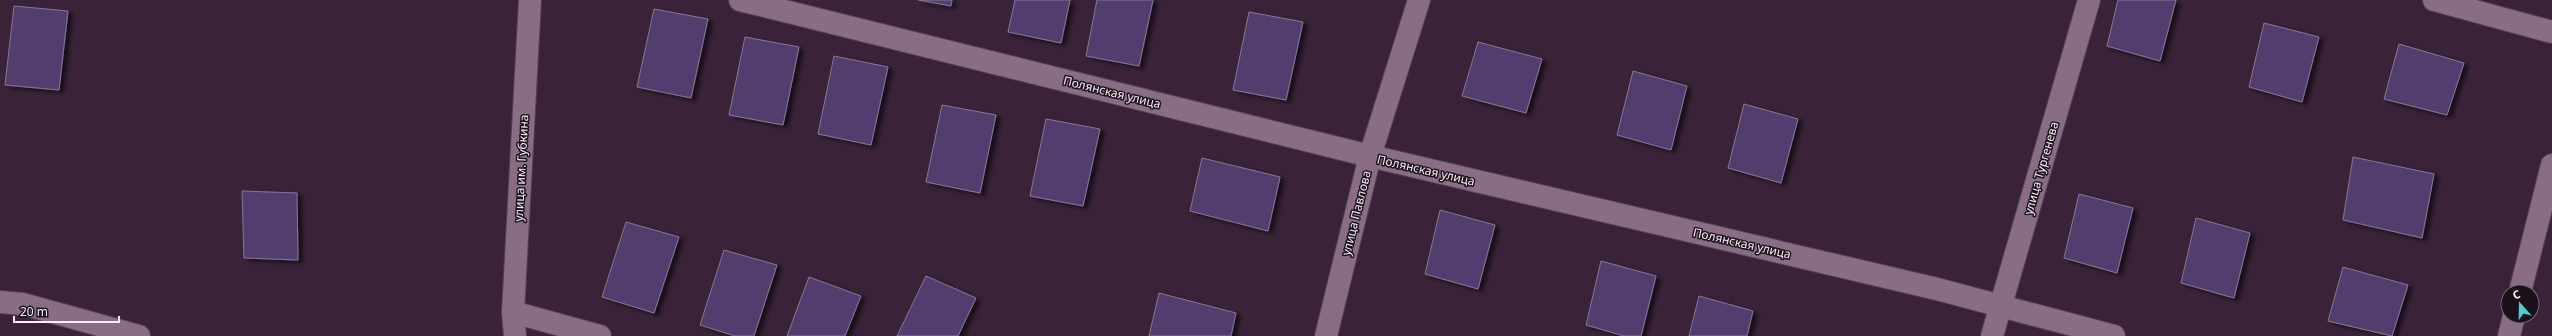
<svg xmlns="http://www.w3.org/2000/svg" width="2552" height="336" viewBox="0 0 2552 336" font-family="'Noto Sans',sans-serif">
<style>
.building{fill:#533d6e;stroke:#847897;filter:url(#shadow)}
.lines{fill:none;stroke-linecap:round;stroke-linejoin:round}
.minor-casing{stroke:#554153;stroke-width:24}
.minor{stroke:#886d85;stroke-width:22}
.labels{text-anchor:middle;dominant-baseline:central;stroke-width:3;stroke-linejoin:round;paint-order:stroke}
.street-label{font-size:12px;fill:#fbecf9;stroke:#1b111a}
</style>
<defs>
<filter id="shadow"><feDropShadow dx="4.5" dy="2.5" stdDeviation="2" flood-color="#0009"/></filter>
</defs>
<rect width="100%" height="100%" fill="#3a2338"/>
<g class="building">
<polygon points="918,0 952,0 951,6"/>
<polygon points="1015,0 1070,0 1061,43 1008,32"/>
<polygon points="1097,0 1153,0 1139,66 1086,56"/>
<polygon points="2118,0 2176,0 2160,61 2107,46"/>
<polygon points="14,6 68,11 59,90 5,85"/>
<polygon points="654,9 708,19 691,98 637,87"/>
<polygon points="1249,12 1303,22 1286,100 1233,90"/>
<polygon points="2264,23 2319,37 2302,102 2249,87"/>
<polygon points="745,37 799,47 783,125 729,115"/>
<polygon points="1478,42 1542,59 1526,113 1462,96"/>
<polygon points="2399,44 2464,63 2447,115 2384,99"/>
<polygon points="834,56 888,67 871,145 818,134"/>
<polygon points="1633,71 1687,86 1671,150 1617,135"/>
<polygon points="1744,104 1798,119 1781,183 1728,168"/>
<polygon points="942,105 996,115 980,193 926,182"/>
<polygon points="1046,119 1100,129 1083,206 1030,196"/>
<polygon points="2353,157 2434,174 2422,238 2343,220"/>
<polygon points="1202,158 1280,177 1268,231 1190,211"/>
<polygon points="242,191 297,193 298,260 244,258"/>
<polygon points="2079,194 2133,208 2117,273 2064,258"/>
<polygon points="1440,210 1495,225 1478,289 1425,274"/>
<polygon points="2196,218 2250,233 2234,298 2181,283"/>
<polygon points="626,222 679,237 654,313 602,297"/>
<polygon points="724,250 777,265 754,336 735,336 700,325"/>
<polygon points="1601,261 1656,276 1641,336 1624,336 1586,325"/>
<polygon points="2343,267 2408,285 2392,336 2328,321"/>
<polygon points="926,276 976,298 958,336 897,336"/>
<polygon points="809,277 861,296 845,336 787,336"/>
<polygon points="1159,293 1236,313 1231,336 1149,336"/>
<polygon points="1699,296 1753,311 1747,336 1689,336"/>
</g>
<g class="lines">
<g class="minor-casing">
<g id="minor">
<polyline points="740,0 1370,156 1937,289 2114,336"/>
<polyline points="2434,0 2552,32"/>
<polyline points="2520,292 2552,165"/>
<polyline points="0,302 23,304 139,336"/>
<polyline points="513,312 600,336"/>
<polyline points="515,336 513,312 530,0"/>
<polyline points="1326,336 1370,156 1419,0"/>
<polyline points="1992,336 2089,0"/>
<polyline points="2509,336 2514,316"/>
</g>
</g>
<use href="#minor" class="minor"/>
</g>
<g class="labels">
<g class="street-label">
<text transform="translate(1112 92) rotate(14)">Полянская улица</text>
<text transform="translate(521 168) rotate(-87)">улица им. Губкина</text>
<text transform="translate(2041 168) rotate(-74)">улица Тургенева</text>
<text transform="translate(1426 170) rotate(13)">Полянская улица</text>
<text transform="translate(1356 213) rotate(-76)">улица Павлова</text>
<text transform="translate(1742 243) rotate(13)">Полянская улица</text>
</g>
</g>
<g transform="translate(2520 304) rotate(340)"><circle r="19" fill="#1b111a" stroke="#756973"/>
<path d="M0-3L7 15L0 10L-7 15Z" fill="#52cdcf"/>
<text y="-6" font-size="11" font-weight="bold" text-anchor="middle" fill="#fbecf9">С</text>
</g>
<path d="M14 316v6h105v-6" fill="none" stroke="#fbecf9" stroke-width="2"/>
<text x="20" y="316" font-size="12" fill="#fbecf9" stroke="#1b111a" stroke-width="3" paint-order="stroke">20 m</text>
</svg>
